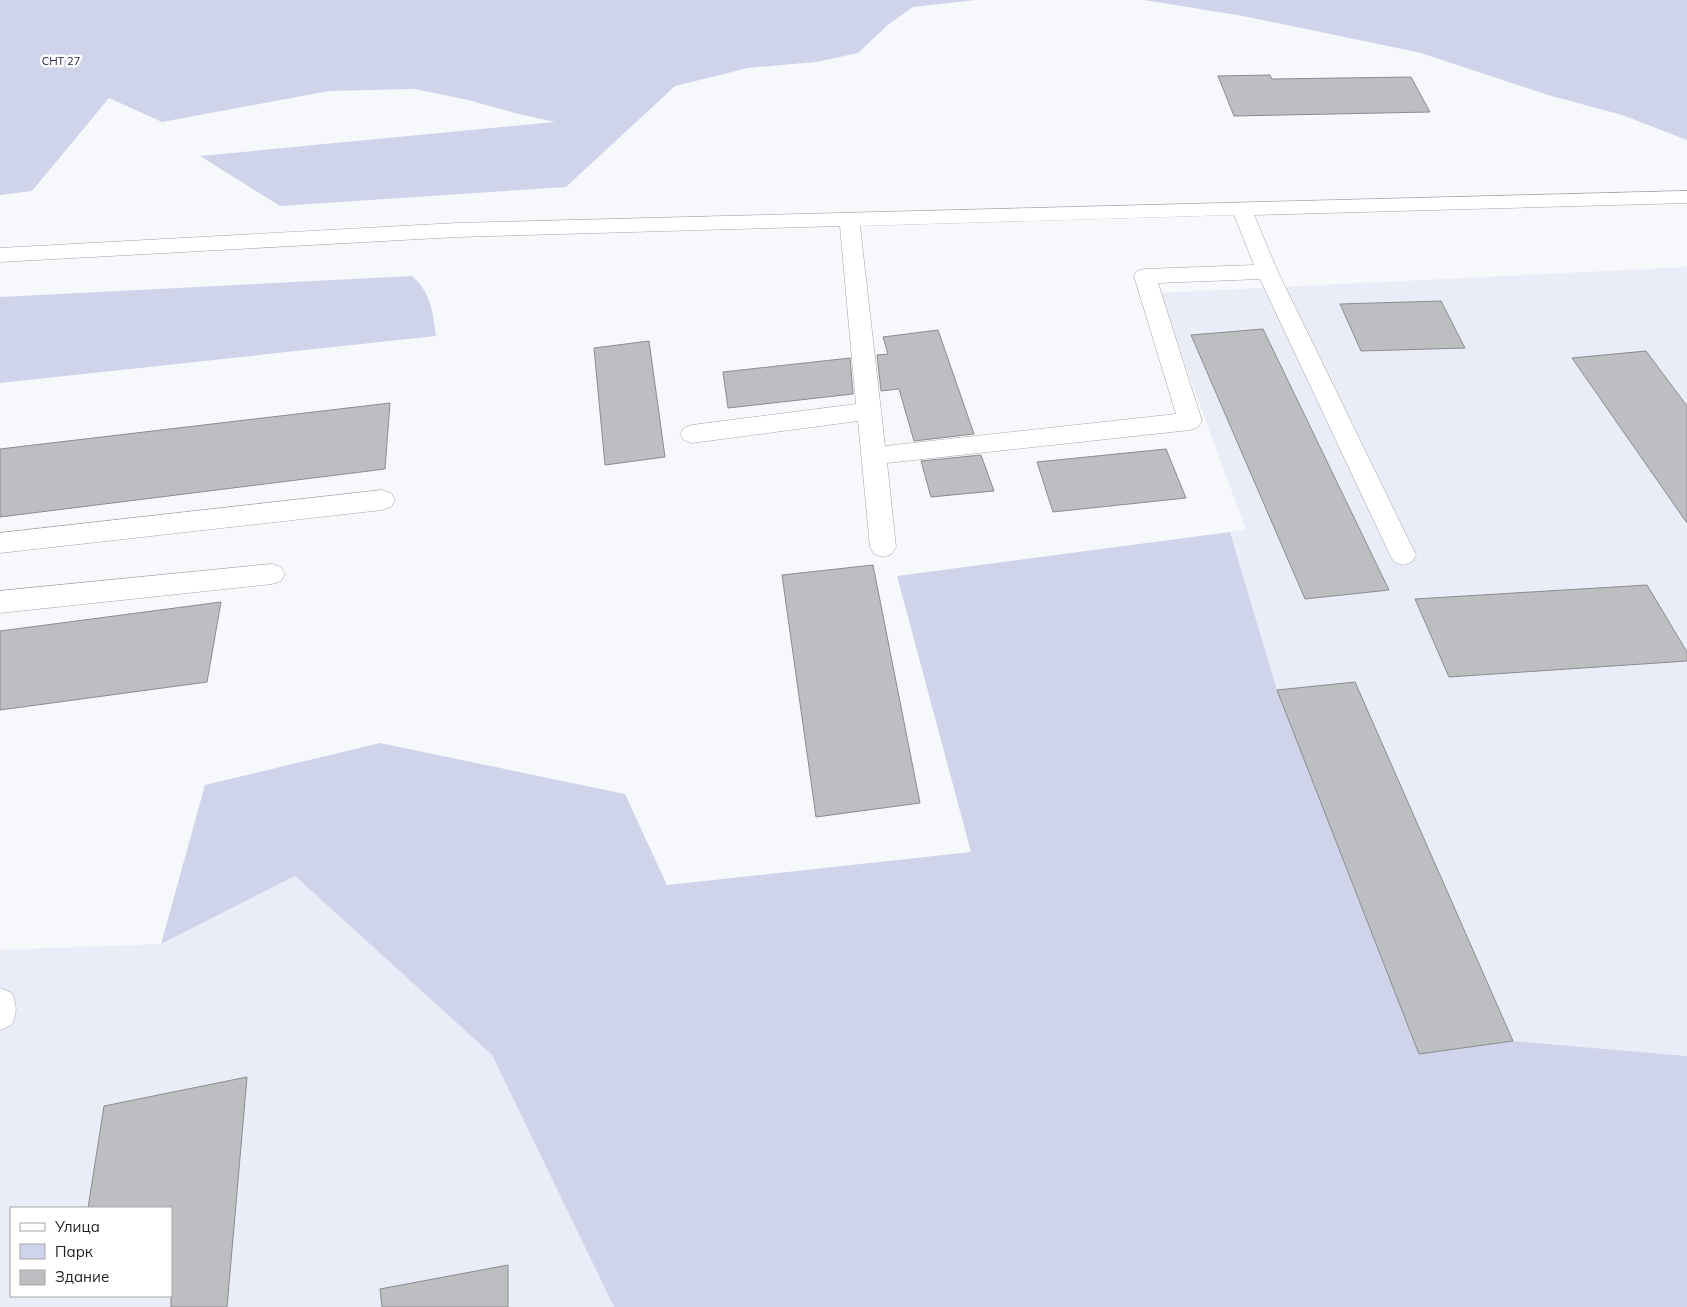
<svg xmlns="http://www.w3.org/2000/svg" width="1687" height="1307" viewBox="0 0 1687 1307" font-family="Mulish,sans-serif">
<style>
.built{fill:#eaecf7;fill-rule:evenodd}
.green{fill:#d0d4eb}
.building{fill:#bdbec2;stroke:#8b8c8f}
.lines{fill:none;stroke-linecap:round;stroke-linejoin:round}
.minor-casing{stroke:#a0a1a4;stroke-width:1}
.minor{fill:#fff;fill-rule:evenodd}
.labels{text-anchor:middle;dominant-baseline:central;stroke-width:5;stroke-linejoin:round;paint-order:stroke}
.far-park-label{font-size:11px;fill:#22244c;stroke:#fff}
</style>
<rect width="100%" height="100%" fill="#f7f8fc"/>
<g class="built">
<polygon points="1687,267 1687,1056 1513,1041 1419,1054 1277,690 1230,532 1246,530 1159,293"/>
<path d="M 295,876 L 492,1055 L 614,1307 L 0,1307 L 0,950 L 161,944 ZM 11,1208 L 171,1208 L 171,1296 L 11,1296 Z"/>
</g>
<g class="green">
<polygon points="0,0 976,0 913,7 889,24 858,53 816,62 748,68 675,86 566,187 280,206 200,156 555,122 515,113 468,100 415,89 329,91 162,122 109,98 32,191 0,195"/>
<polygon points="1144,0 1687,0 1687,140 1622,115 1548,95 1421,53 1243,16"/>
<path d="M 412,276 C 431,292 433,313 436,336 L 0,383 L 0,297 Z"/>
<polygon points="1230,532 1277,690 1419,1053 1513,1041 1687,1056 1687,1307 614,1307 492,1055 295,876 161,944 205,785 380,743 625,794 667,885 971,852 897,576"/>
</g>
<g class="building">
<polygon points="1270,75 1272,79 1411,77 1430,112 1234,116 1218,76"/>
<polygon points="1441,301 1465,348 1361,351 1340,304"/>
<polygon points="1263,329 1389,590 1305,599 1191,335"/>
<polygon points="938,330 974,434 914,441 899,389 881,391 877,355 888,354 883,337"/>
<polygon points="649,341 665,457 605,465 594,348"/>
<polygon points="1646,351 1687,406 1687,523 1572,358"/>
<polygon points="850,358 853,394 728,408 723,372"/>
<polygon points="390,403 385,469 0,517 0,449"/>
<polygon points="1166,449 1186,498 1053,512 1037,462"/>
<polygon points="981,455 994,491 931,497 921,461"/>
<polygon points="873,565 920,803 816,817 782,575"/>
<polygon points="1647,585 1687,652 1687,661 1449,677 1415,599"/>
<polygon points="221,602 207,682 0,710 0,631"/>
<polygon points="1355,682 1513,1041 1419,1054 1277,690"/>
<polygon points="247,1077 227,1307 171,1307 171,1208 88,1208 104,1106"/>
<polygon points="508,1265 508,1307 382,1307 380,1289"/>
</g>
<g class="lines">
<g class="minor-casing">
<g id="minor">
<path d="M 1687,191 L 1687,203 L 1254,215 L 1278,272 L 1416,555 L 1412,562 L 1403,565 L 1394,562 L 1390,555 L 1260,279 L 1158,283 L 1202,421 L 1198,427 L 1190,430 L 887,463 L 896,547 L 892,554 L 883,557 L 874,554 L 870,547 L 858,421 L 692,443 L 684,440 L 680,434 L 684,428 L 692,425 L 856,404 L 840,226 L 457,237 L 0,262 L 0,248 L 457,223 ZM 1234,215 L 1254,265 L 1145,269 L 1137,271 L 1134,276 L 1176,414 L 885,446 L 860,226 Z"/>
<polygon points="382,490 391,493 395,500 391,507 382,510 0,553 0,533"/>
<polygon points="272,564 281,567 285,574 281,581 272,584 0,613 0,591"/>
<path d="M 0,988 L 12,993 C 17,1006 17,1012 12,1025 L 0,1030 Z"/>
</g>
</g>
<use href="#minor" class="minor"/>
</g>
<g class="labels">
<g class="far-park-label">
<text x="61" y="61">СНТ 27</text>
</g>
</g>
<rect x="10" y="1207" width="162" height="90" fill="#ffffff" stroke="#a5a5a6"/>
<rect x="20" y="1223" width="25" height="8" fill="#ffffff" stroke="#a5a5a6"/>
<text x="55" y="1232" font-size="15" fill="#1e1f20">Улица</text>
<rect x="20" y="1244" width="25" height="15" fill="#d0d4eb" stroke="#a5a5a6"/>
<text x="55" y="1257" font-size="15" fill="#1e1f20">Парк</text>
<rect x="20" y="1270" width="25" height="15" fill="#bdbec2" stroke="#a5a5a6"/>
<text x="55" y="1282" font-size="15" fill="#1e1f20">Здание</text>
</svg>
